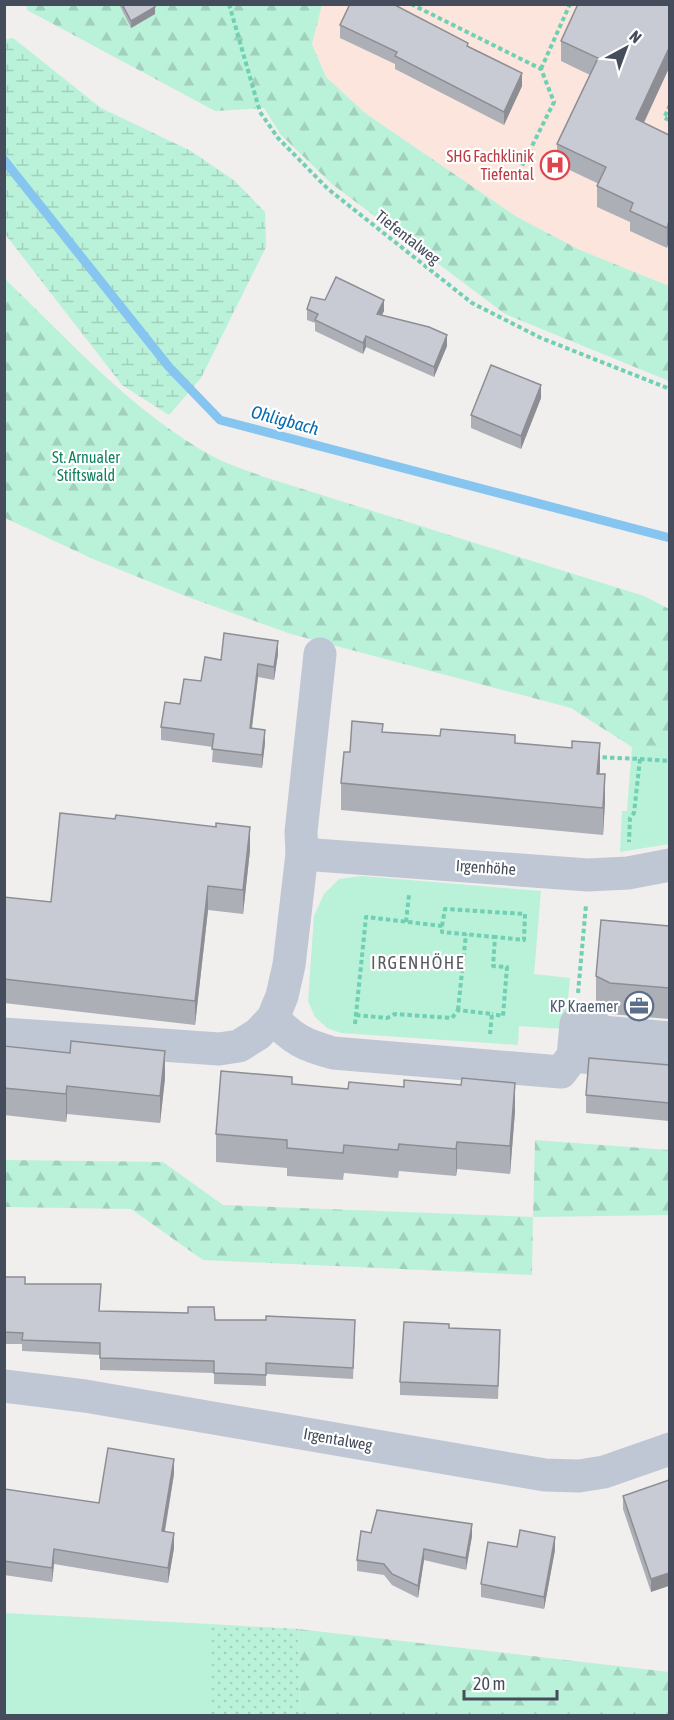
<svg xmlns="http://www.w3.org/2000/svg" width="674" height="1720" viewBox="0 0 674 1720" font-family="'Asap Condensed',sans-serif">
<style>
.medical{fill:#fce5dc}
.grass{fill:url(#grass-dots)}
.forest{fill:url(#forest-firs)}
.wetland{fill:url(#wetland-marsh)}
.green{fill:#baf1d9}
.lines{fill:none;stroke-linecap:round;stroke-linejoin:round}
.stream{stroke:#85c5f0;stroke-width:9}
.path{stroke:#70d0b3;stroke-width:4;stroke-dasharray:4.5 3;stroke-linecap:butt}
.minor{stroke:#c0c7d4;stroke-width:33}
.wall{fill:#adafb6}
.shaded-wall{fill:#8d8e94}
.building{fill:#c9cbd4;stroke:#8d8e94;stroke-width:1.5}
.labels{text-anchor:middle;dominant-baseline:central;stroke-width:4.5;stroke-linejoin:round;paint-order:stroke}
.health-label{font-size:16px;fill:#be3a42;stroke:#fff;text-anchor:end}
.street-label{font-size:16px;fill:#454d5c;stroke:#fff}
.park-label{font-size:16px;fill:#13815f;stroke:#fff}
.service-label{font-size:16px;fill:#4e5e75;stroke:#fff;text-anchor:end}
.water-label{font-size:18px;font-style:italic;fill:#066bae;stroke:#fff}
.neighbourhood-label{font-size:18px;letter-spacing:1.5px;fill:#5a5c63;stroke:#fff}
</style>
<defs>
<pattern id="grass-dots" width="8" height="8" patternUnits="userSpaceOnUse" patternTransform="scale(1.5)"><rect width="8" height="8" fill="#baf1d9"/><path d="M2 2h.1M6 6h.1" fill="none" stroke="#a1d0bd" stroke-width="1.8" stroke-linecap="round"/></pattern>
<pattern id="forest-firs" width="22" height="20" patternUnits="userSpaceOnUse" patternTransform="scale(1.5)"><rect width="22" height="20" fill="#baf1d9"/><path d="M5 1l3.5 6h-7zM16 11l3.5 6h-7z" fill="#a1d0bd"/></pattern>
<pattern id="wetland-marsh" width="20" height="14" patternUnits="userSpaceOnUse" patternTransform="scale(1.5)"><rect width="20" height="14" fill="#baf1d9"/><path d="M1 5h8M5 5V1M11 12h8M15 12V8" fill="none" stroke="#a1d0bd"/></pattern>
</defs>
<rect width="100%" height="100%" fill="#f1eeee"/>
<polygon class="medical" points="322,5 669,5 669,286 580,250 517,217 365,113 326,77 312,44"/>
<polygon class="grass" points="209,1624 298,1629 300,1715 209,1716"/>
<g class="forest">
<polygon points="26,5 322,5 312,44 326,77 365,113 517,217 580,250 669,286 669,381 505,314 332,184 281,135 264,108 215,111 27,10"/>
<path d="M 4,278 C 70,341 133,413 214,457 C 229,465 246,470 261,476 L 644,596 L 669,609 L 669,750 L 632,747 L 571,708 L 291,634 L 188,597 L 93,559 L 5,518 Z"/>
<polygon points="535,1140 669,1150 669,1215 533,1217 532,1275 203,1260 131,1209 5,1207 5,1160 163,1162 223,1205 533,1217"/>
<polygon points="298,1629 669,1672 669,1715 300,1715"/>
</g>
<polygon class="wetland" points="13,38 101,108 191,151 235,181 265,212 266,247 201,378 169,415 122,385 5,234 4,40"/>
<g class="green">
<polygon points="632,747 669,750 669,844 620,852 622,811 627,811"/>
<polygon points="362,876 541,891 534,974 570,978 565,1029 519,1026 518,1045 341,1033 327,1028 315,1017 308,1001 314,916 324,894 339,879"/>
<polygon points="5,1613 209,1624 209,1715 5,1715"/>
</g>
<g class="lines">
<polyline class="stream" points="4,160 169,367 220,420 670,538"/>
<g class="path">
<polyline points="229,4 260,112 278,138 328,189 472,303 541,338 670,389"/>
<polyline points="411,4 541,69 554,102 516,178"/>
<polyline points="541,69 570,4"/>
<polyline points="670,105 664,118 670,120"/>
<polyline points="595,757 640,759 634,813 630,818 629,842"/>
<polyline points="640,759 670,761"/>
<polyline points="406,922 409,895"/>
<polyline points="442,926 445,909 525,914 524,940 495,937 493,966 507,967 503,1016 492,1014"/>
<polyline points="578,993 586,905"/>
<polyline points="458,1010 466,934"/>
<polyline points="356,1015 387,1018 395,1014 452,1018 458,1010 492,1014 490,1034"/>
<polyline points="355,1024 366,917 442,926 442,932 495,937"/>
</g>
<g class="minor">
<polyline points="302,854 588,875 628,873 670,865"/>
<path d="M 273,1018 C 293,1040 305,1045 333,1053 L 561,1072 L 573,1056"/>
<polyline points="4,1034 219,1049 239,1046 258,1034 273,1018 282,996 289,965 302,854 301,832 320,654"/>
<polyline points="573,1056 576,1024 595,1026 602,1032 670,1038"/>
<polyline points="573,1056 670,1065"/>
<polyline points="4,1386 85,1396 545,1475 579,1476 604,1472 670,1449"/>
</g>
</g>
<g class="wall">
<polygon points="119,4 154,4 155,14 131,28"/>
<polygon points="340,25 468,47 522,86 504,125 395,69 395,64 340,38"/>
<polygon points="561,41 669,68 644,123 669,135 667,248 630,231 630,222 597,207 597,186 599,184 557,164 557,144 590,75 561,61"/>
<polygon points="325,300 384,311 382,315 447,346 434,377 366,347 363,354 315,331 315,323 307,320 307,309"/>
<polygon points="541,398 521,449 471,428 471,415"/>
<polygon points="278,654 274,680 258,677 252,729 265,743 262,768 212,762 213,747 161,740 161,727 180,704 221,660"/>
<polygon points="383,732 515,743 599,774 605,801 603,835 341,810 341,783 350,752"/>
<polygon points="115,819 250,850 243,914 208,910 195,1025 4,1003 4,897 51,902"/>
<polygon points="669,926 669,1019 610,1014 596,1007 596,976"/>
<polygon points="4,1046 165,1078 160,1123 67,1114 66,1122 4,1115"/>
<polygon points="669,1065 669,1121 586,1113 586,1095"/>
<polygon points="292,1084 515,1111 510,1174 457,1169 456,1176 399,1171 398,1178 344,1173 343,1180 287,1176 287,1168 216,1162 216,1134"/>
<polygon points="4,1277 100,1311 355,1332 353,1379 266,1374 266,1386 214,1384 214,1373 100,1370 100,1355 22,1351 22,1344 4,1344"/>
<polygon points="449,1328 500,1343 498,1399 400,1395 400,1382"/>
<polygon points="174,1474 165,1532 174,1548 168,1583 54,1564 52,1582 4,1575 5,1489 99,1503"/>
<polygon points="669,1480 651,1592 623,1509 623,1496"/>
<polygon points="371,1533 472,1536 466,1570 424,1560 418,1598 392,1585 384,1575 357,1571 357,1560"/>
<polygon points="555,1550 544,1609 481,1597 481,1584"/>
</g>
<g class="shaded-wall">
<polygon points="155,7 155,14 131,28 131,21"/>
<polygon points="669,48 669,68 636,139 636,119"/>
<polygon points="522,73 522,86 504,125 504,112"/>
<polygon points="669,221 669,241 667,248 667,228"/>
<polygon points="384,300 384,311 377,324 377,314"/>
<polygon points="447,335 447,346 434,377 434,367"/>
<polygon points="366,336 366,347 363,354 363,343"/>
<polygon points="541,385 541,398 521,449 521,436"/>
<polygon points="278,641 278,654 274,680 274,667"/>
<polygon points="258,664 258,677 250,741 250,728"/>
<polygon points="265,730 265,743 262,768 262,755"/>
<polygon points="600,743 600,770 597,801 597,774"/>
<polygon points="605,774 605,801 603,835 603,808"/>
<polygon points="250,827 250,850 243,914 243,890"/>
<polygon points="208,886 208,910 195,1025 195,1001"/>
<polygon points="165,1051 165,1078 160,1123 160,1096"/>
<polygon points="515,1083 515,1111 510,1174 510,1146"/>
<polygon points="67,1086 67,1114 66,1122 66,1094"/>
<polygon points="457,1142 457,1169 456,1176 456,1149"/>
<polygon points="174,1459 174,1474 162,1546 162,1531"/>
<polygon points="472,1524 472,1536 466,1570 466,1558"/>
<polygon points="174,1533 174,1548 168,1583 168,1568"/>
<polygon points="555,1537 555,1550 544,1609 544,1597"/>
<polygon points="54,1549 54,1564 52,1582 52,1568"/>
<polygon points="424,1549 424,1560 418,1598 418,1586"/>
<polygon points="669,1573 669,1586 651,1592 651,1579"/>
</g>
<g class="building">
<polygon points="122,4 154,4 155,7 131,21"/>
<polygon points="350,4 393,4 468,43 467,46 522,73 504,112 395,56 397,52 340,25"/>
<polygon points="578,4 669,4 669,48 636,119 669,135 669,221 667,228 630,211 633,203 597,186 606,167 557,144 598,58 561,41"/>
<polygon points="336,277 384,300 377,314 429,327 447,335 434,367 366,336 363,343 315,320 318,314 307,309 311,297 325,300"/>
<polygon points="491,365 541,385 521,436 471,415"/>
<polygon points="224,633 278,641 274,667 258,664 250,728 265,730 262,755 212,749 214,734 161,727 165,702 180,704 184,679 201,681 205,657 221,660"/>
<polygon points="352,721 383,724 382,732 440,736 441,729 515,735 515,743 572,748 572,741 600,743 597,774 605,774 603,808 341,783 344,752 350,752"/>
<polygon points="60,813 115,819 116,815 216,827 216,823 250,827 243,890 208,886 195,1001 4,979 4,897 51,902"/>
<polygon points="601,920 669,926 669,988 610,983 596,976"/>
<polygon points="71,1041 165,1051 160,1096 67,1086 66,1094 4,1088 4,1046 70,1053"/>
<polygon points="589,1058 669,1065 669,1103 586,1095"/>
<polygon points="221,1071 292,1077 292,1084 348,1089 349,1082 404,1087 404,1080 461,1085 462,1078 515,1083 510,1146 457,1142 456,1149 399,1144 398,1150 344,1145 343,1153 287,1148 287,1140 216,1134"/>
<polygon points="4,1277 25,1277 25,1284 101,1284 99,1311 188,1313 188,1307 214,1307 215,1320 266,1320 266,1316 355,1320 353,1368 266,1363 266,1375 214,1373 214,1361 100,1358 100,1343 22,1340 23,1333 4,1332"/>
<polygon points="404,1322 449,1324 449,1328 500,1330 498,1386 400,1382"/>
<polygon points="108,1448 174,1459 162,1531 174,1533 168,1568 54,1549 52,1568 4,1561 5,1489 99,1503"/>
<polygon points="669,1480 669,1573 651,1579 623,1496"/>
<polygon points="377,1510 472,1524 466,1558 424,1549 418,1586 392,1574 384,1564 357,1560 361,1531 371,1533"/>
<polygon points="520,1530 555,1537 544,1597 481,1584 488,1542 517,1547"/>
</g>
<defs>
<g id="hospital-ring" transform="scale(1.5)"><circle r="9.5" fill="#fff" stroke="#e0444e" stroke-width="1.5"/><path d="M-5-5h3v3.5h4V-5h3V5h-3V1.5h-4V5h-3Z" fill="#e0444e"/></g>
<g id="office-ring" transform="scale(1.5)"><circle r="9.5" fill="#fff" stroke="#5c6f8a" stroke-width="1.5"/><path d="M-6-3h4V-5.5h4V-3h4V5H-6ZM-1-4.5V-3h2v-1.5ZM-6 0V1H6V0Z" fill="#5c6f8a"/></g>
</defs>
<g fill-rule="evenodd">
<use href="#hospital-ring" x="555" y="165"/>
<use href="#office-ring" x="639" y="1006"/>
</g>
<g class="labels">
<g class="health-label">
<text x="534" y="156">SHG Fachklinik<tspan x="534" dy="18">Tiefental</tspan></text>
</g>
<g class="street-label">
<text transform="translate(408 237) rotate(38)">Tiefentalweg</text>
<text transform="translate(486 867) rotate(4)">Irgenhöhe</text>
<text transform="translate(338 1439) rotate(10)">Irgentalweg</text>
</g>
<g class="park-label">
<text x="86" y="457">St. Arnualer<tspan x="86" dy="18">Stiftswald</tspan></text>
</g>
<g class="service-label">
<text x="618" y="1006">KP Kraemer</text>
</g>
<g class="water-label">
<text transform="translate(285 420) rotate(15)">Ohligbach</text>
</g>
<g class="neighbourhood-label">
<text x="418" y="962">IRGENHÖHE</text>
</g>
</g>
<rect width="674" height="1720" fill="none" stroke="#454d5c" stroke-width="12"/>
<g transform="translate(626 48) rotate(41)" stroke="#ffffff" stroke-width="4.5" paint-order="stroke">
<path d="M0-4.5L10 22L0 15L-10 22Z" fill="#454d5c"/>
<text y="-9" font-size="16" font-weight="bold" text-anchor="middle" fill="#454d5c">N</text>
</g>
<path d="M464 1690v9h93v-9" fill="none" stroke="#454d5c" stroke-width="3"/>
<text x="473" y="1690" font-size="18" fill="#454d5c" stroke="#ffffff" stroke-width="4.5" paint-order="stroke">20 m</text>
</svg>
